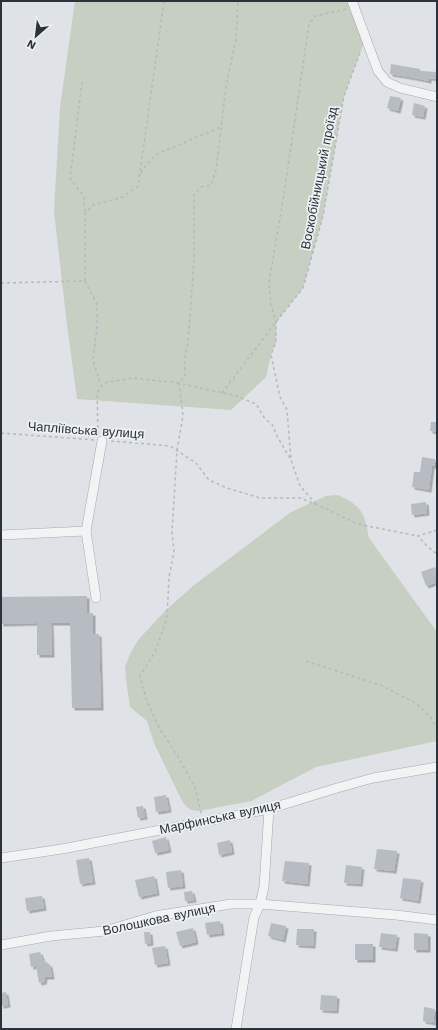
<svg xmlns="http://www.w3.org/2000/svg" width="438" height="1030" viewBox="0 0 438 1030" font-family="'Work Sans',sans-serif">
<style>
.green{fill:#c6cfc1}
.building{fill:#b7bcc2;filter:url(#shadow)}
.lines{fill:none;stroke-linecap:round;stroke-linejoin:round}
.minor-casing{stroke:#a5aaaf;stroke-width:10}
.path{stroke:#b5b9bd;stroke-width:1.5;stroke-dasharray:3 3;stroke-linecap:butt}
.minor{stroke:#f1f3f5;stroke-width:9}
.labels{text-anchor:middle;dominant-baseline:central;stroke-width:3.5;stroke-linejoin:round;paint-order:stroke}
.street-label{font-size:13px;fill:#2a323b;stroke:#eef1f4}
</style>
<defs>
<filter id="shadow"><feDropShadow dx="2.5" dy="2.5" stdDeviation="0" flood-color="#0004"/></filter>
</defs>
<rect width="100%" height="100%" fill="#dfe2e6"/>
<g class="green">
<polygon points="75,1 354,1 366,37 344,96 323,216 303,288 276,322 276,342 271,355 266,377 231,410 77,399 67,325 54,211 60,107"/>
<path d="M 338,495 C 362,506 364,512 369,538 L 437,632 L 437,741 L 316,767 L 251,801 L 204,810 C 194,812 188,810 182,801 L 154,743 L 147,721 L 130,707 L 126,680 L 125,667 L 130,654 L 138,640 L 165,611 L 193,586 L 291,512 L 326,496 Z"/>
</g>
<g class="building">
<polygon points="391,64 420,69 420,71 437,72 437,79 429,78 429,81 409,77 390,74"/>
<polygon points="390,96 401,98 398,111 387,108"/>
<polygon points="414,103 425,106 423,117 412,115"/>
<polygon points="431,422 437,422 437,432 430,431"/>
<polygon points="422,457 435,459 434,466 432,466 429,490 412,487 414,472 420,472"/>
<polygon points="426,502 427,513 412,515 411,504"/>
<polygon points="435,567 437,573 437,582 426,586 421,572"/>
<polygon points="87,596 87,613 93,613 93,634 99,634 101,708 72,708 70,623 51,623 52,655 37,655 37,623 1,624 1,597"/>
<polygon points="166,795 169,810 156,812 154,797"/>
<polygon points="143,806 145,817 138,818 136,807"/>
<polygon points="166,837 169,850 155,853 152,841"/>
<polygon points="230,840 232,852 219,855 217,843"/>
<polygon points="377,849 397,851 394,871 374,869"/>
<polygon points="89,858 93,882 80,884 76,860"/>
<polygon points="285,861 309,863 307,884 282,881"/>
<polygon points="346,865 362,867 360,884 344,883"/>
<polygon points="181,870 183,886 168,888 166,872"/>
<polygon points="154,876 157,893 139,897 135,880"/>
<polygon points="403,878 421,880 418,901 400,898"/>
<polygon points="192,891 194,900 185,901 184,892"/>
<polygon points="42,896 44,908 27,911 25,898"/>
<polygon points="220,921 222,933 207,935 205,923"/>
<polygon points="271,923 286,926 283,940 268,936"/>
<polygon points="193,928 196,942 180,946 176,932"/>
<polygon points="297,929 314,929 313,946 296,945"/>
<polygon points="144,932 150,932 151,943 145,944"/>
<polygon points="381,933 397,935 395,949 379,947"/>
<polygon points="414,933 428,934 428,950 414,950"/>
<rect x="355" y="944" width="18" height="16"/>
<polygon points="165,946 168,963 155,965 152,948"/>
<polygon points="40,952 43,960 50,965 52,977 45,977 44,982 39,983 36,966 31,967 29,954"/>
<polygon points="6,992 8,1005 1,1006 1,993"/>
<polygon points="321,995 337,996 336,1011 320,1010"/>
<polygon points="424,1007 435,1009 433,1023 423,1021"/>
</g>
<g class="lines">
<g class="minor-casing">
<g id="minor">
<polyline points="352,1 378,71 387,82 400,88 437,97"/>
<polyline points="86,531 102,441"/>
<polyline points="1,535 86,531 96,598"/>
<polyline points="1,858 62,849 269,809 337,788 373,778 437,767"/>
<polyline points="1,945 51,936 105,931 155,916 231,904 260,904 396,915 437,920"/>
<polyline points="236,1029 254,917 260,904 264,887 269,809"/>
</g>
</g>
<g class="path">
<polyline points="82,82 70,178 84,197 85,214"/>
<polyline points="141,173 147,164 157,154 221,127"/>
<polyline points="85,281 97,304 97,326 93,360 101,386"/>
<polyline points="1,283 85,281 85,214 93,205 123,197 138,186 164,1"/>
<polyline points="222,393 276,322 303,288 323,216 344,96 361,50"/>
<polyline points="1,433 95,440"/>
<polyline points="98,434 97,393 104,383 133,378 179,383 185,376 185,355 188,343 194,261 194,195 201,187 211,185 216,170 226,86 236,39 238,1"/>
<polyline points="111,441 170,446 196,463 209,480 227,488 260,498 300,498 325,508 357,524 418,536"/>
<polyline points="316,504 300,486 291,460 287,410 280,397 271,355 276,342 276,322 271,305 269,283 284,194 309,24 315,16 347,9"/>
<polyline points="437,530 418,536 428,547 437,554"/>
<polyline points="306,661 383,686 417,704 431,718 437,728"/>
<polyline points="201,813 195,787 177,755 160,729 147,702 140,676 155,652 167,618 169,577 174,552 172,532 177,450 183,416 179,383 204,389 234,395 256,404 265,419 272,424 277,436 291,460"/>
</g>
<use href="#minor" class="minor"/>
</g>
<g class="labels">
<g class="street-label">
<text transform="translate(319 178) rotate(-79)">Воскобійницький проїзд</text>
<text transform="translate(86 430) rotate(4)">Чапліївська вулиця</text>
<text transform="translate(220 817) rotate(-12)">Марфинська вулиця</text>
<text transform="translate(159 919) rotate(-12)">Волошкова вулиця</text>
</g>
</g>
<rect width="438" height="1030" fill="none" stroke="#2a323b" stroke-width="4"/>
<g transform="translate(36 36) rotate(208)" stroke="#eef1f4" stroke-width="3" paint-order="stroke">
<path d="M0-3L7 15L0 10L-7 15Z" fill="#2a323b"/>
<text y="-6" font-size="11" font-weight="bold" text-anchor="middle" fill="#2a323b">N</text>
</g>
</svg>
